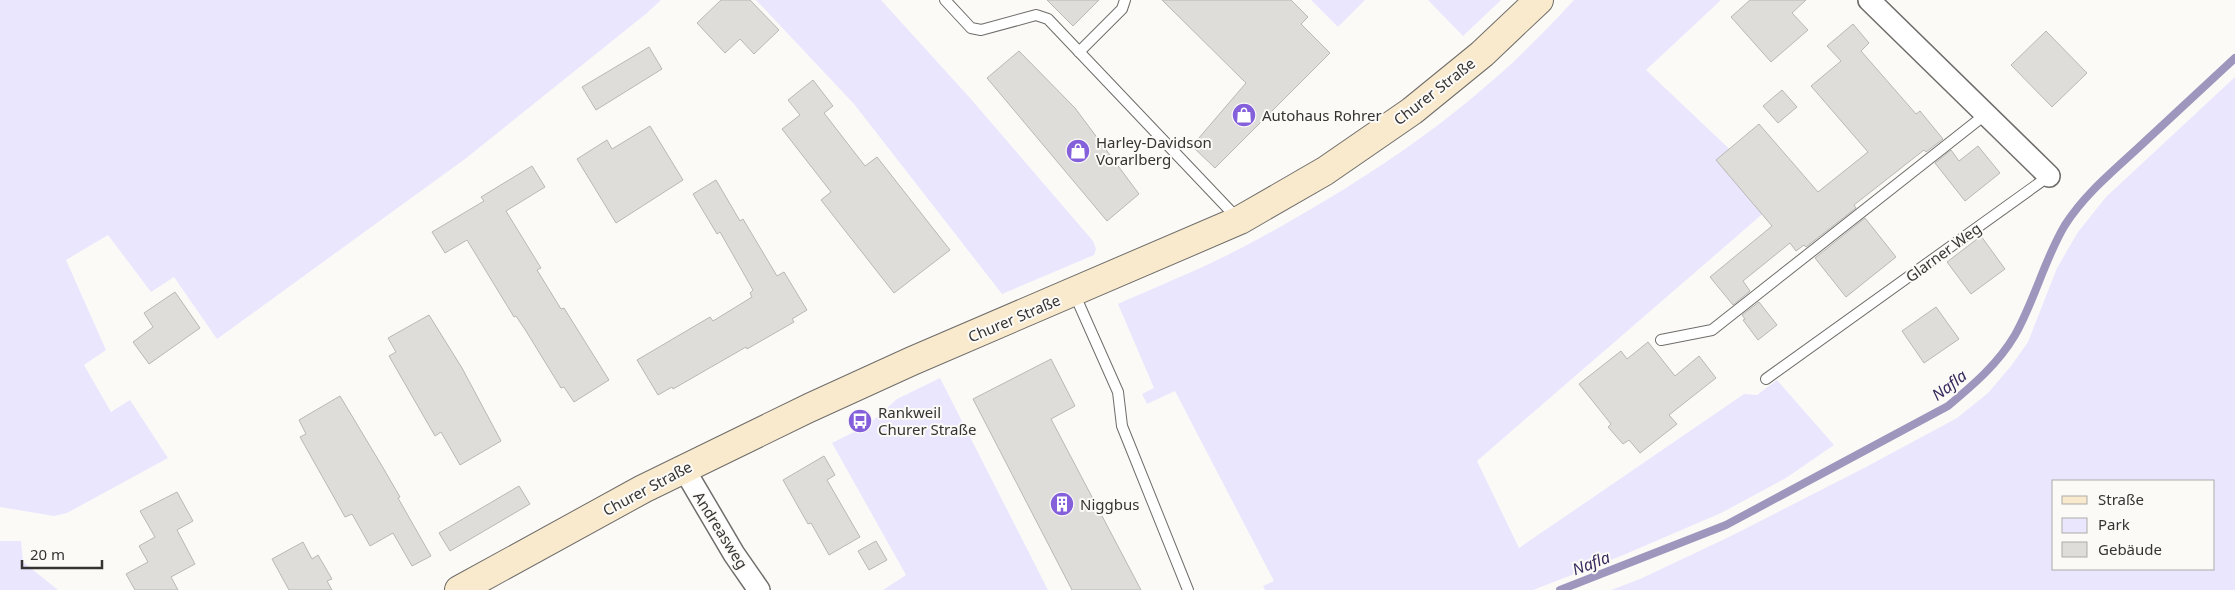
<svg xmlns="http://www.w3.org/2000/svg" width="2235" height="590" viewBox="0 0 2235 590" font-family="'Noto Sans',sans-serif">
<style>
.green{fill:#eae6fe;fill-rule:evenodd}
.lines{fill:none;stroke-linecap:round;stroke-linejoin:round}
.stream{stroke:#9e96bd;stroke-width:8}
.building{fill:#deddda;stroke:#bab8b5}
.service-casing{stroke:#6f6d6a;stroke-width:12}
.minor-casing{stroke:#6f6d6a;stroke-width:24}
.secondary-casing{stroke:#6f6d6a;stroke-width:30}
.service{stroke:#fff;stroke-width:10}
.minor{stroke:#fff;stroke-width:21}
.secondary{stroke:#f9eacd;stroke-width:28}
.labels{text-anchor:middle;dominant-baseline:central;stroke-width:4;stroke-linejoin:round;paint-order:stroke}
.street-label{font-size:15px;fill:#353433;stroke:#fcfaf7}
.poi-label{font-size:15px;fill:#353433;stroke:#fcfaf7;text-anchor:start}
.water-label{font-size:16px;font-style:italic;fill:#392b5e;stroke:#fcfaf7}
</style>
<rect width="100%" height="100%" fill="#fcfaf7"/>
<g class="green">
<polygon points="0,0 661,0 647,13 465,159 217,339 174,277 151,292 108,235 66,260 106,350 84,365 111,412 130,400 168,458 67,513 54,516 0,507"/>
<polygon points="756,0 881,0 970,98 1093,241 1096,249 1094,255 1002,294 854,104"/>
<polygon points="1311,0 1365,0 1338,27"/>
<polygon points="1428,0 1501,0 1463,36"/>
<path d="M 1574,0 L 1721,0 L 1646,70 L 1781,198 L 1477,461 L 1519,548 L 1744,394 L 1757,395 L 1777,380 L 1834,445 L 1786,478 L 1721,513 L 1621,556 L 1533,590 L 1265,590 L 1263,586 L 1274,581 L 1175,391 L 1147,404 L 1142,394 L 1154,388 L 1118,304 C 1160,285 1204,268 1245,246 C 1333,199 1418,146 1493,80 C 1522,55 1548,28 1574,0 Z"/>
<path d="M 2235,77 L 2235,590 L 1611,590 L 1640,579 L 1731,536 L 1866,467 L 1957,418 L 1988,393 L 2011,366 L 2028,342 L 2057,268 L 2078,232 L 2106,197 ZM 2054,481 L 2214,481 L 2214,569 L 2054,569 Z"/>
<polygon points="940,378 1048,590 883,590 906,575 832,443 868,425 897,399"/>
<polygon points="0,541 21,541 23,562 58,590 0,590"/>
</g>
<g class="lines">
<path class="stream" d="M 1560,590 L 1726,525 L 1948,406 C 1973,385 1998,364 2015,335 C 2035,300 2044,260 2065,225 C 2084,195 2112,172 2138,148 C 2170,118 2203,88 2235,58"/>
</g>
<g class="building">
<polygon points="721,0 750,0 779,30 754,54 740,39 725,53 697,23"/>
<polygon points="1047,0 1099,0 1073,26"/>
<polygon points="1162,0 1291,0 1308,17 1301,24 1330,53 1215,168 1192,146 1246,83"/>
<polygon points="1750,0 1806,0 1792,13 1808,30 1771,62 1731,17"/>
<polygon points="1853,24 1869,43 1861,51 1916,114 1920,111 1943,139 1926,152 1924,150 1854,205 1856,208 1806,247 1804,245 1796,251 1790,243 1743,281 1750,291 1733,305 1710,277 1772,226 1716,160 1759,124 1818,192 1868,152 1811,86 1841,61 1827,46"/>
<polygon points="2046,31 2087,73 2052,107 2011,65"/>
<polygon points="649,47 662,69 596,110 582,87"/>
<polygon points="1019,51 1075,108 1139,194 1107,221 987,78"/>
<polygon points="813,80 833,106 824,113 865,166 877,157 950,250 894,293 821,200 831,192 782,129 800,115 788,100"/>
<polygon points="1782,90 1797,107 1778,123 1763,106"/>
<polygon points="650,126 683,180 616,223 577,159 607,140 612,149"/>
<polygon points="1978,146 2000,173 1965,201 1935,163 1951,150 1959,161"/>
<polygon points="532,166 545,187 506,211 541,268 537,270 561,309 564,308 609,380 574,402 564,387 561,388 526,331 516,316 514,317 467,240 445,253 432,232 484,201 481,197"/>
<polygon points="716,180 740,221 743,219 777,276 784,272 807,310 792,319 794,322 747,349 746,347 673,389 672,387 658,395 637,360 710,317 713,321 752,297 750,293 753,290 720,232 717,234 693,194"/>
<polygon points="1865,218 1896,257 1846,297 1815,258"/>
<polygon points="1981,236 2005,269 1971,294 1947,262"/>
<polygon points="175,292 200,328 149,364 133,342 153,327 144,313"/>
<polygon points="1759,302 1777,325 1758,340 1743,320 1745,319 1742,315"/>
<polygon points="1936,307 1959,339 1924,363 1902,331"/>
<polygon points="429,315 462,368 501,441 460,465 441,432 435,436 389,356 396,352 388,338"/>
<polygon points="1648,342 1675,376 1699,356 1716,378 1669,415 1677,424 1640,453 1629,440 1623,444 1608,427 1611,424 1579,384 1621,351 1627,359"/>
<polygon points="1051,359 1075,406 1051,419 1141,590 1072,590 973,399"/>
<polygon points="340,396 382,466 400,497 398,498 431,556 412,566 393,533 370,546 352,514 345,517 300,437 306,434 299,420"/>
<polygon points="824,456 835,475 827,480 860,537 829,555 811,523 808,524 783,480"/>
<polygon points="519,486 530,504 450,551 439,533"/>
<polygon points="177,492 193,521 177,530 195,564 171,577 178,590 135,590 126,574 148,562 139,546 155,537 140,511"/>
<polygon points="876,541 887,560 869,570 858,551"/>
<polygon points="303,542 312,559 318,555 332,579 327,581 332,590 289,590 272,559"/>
</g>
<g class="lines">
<g class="service-casing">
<g id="service">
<polyline points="945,0 971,28 981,30 1036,15 1048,19 1238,219"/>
<polyline points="1079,52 1122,9 1125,0"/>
<polyline points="1074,293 1118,392 1122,426 1188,590"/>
<polyline points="1661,340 1712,330 1986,114"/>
<polyline points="1766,379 2049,176"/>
</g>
</g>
<g class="minor-casing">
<g id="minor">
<polyline points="1869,0 2049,176"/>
<polyline points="684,469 734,554 759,590"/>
</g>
</g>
<g class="secondary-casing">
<polyline id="secondary" points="459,590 643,489 809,408 912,361 1240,220 1325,171 1412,111 1482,54 1539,0"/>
</g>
<use href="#service" class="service"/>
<use href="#minor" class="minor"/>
<use href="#secondary" class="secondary"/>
</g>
<defs>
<g id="shop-disc" transform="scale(1.25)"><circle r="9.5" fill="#8560db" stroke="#fcfaf7"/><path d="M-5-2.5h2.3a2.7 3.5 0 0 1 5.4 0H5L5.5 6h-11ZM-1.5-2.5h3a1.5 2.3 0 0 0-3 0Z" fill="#fff"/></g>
<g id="bus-disc" transform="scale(1.25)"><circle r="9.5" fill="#8560db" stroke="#fcfaf7"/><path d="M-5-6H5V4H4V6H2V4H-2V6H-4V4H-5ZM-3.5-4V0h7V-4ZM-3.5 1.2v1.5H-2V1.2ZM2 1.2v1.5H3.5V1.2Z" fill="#fff"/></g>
<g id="building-disc" transform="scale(1.25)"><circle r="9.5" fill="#8560db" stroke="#fcfaf7"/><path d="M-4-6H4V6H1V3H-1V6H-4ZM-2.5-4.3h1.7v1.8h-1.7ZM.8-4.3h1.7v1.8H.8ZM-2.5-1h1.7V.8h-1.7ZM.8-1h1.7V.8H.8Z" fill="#fff"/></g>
</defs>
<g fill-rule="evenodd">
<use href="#shop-disc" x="1244" y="115"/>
<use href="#shop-disc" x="1078" y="151"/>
<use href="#bus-disc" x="860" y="421"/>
<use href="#building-disc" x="1062" y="504"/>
</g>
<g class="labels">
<g class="street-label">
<text transform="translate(1434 91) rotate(-38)">Churer Straße</text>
<text transform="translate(1943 252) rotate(-36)">Glarner Weg</text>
<text transform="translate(1014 318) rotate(-23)">Churer Straße</text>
<text transform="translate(647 488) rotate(-28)">Churer Straße</text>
<text transform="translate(721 530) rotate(58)">Andreasweg</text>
</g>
<g class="poi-label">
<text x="1262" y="115">Autohaus Rohrer</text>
<text x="1096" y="142">Harley-Davidson<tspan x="1096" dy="17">Vorarlberg</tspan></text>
<text x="878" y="412">Rankweil<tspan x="878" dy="17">Churer Straße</tspan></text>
<text x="1080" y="504">Niggbus</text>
</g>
<g class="water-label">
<text transform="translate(1949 385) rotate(-37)">Nafla</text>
<text transform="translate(1591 563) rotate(-21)">Nafla</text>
</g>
</g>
<rect x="2052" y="480" width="162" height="90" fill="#fcfaf7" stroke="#acaba9"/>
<rect x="2062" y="496" width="25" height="8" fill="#f9eacd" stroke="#acaba9"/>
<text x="2098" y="505" font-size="15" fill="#353433">Straße</text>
<rect x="2062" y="518" width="25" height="15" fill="#eae6fe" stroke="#acaba9"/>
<text x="2098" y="530" font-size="15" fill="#353433">Park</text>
<rect x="2062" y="542" width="25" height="15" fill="#deddda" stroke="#acaba9"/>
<text x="2098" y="555" font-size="15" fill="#353433">Gebäude</text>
<path d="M22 560v8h80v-8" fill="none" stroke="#353433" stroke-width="2.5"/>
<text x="30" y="560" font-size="15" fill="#353433" stroke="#fcfaf7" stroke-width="4" paint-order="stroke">20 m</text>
</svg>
